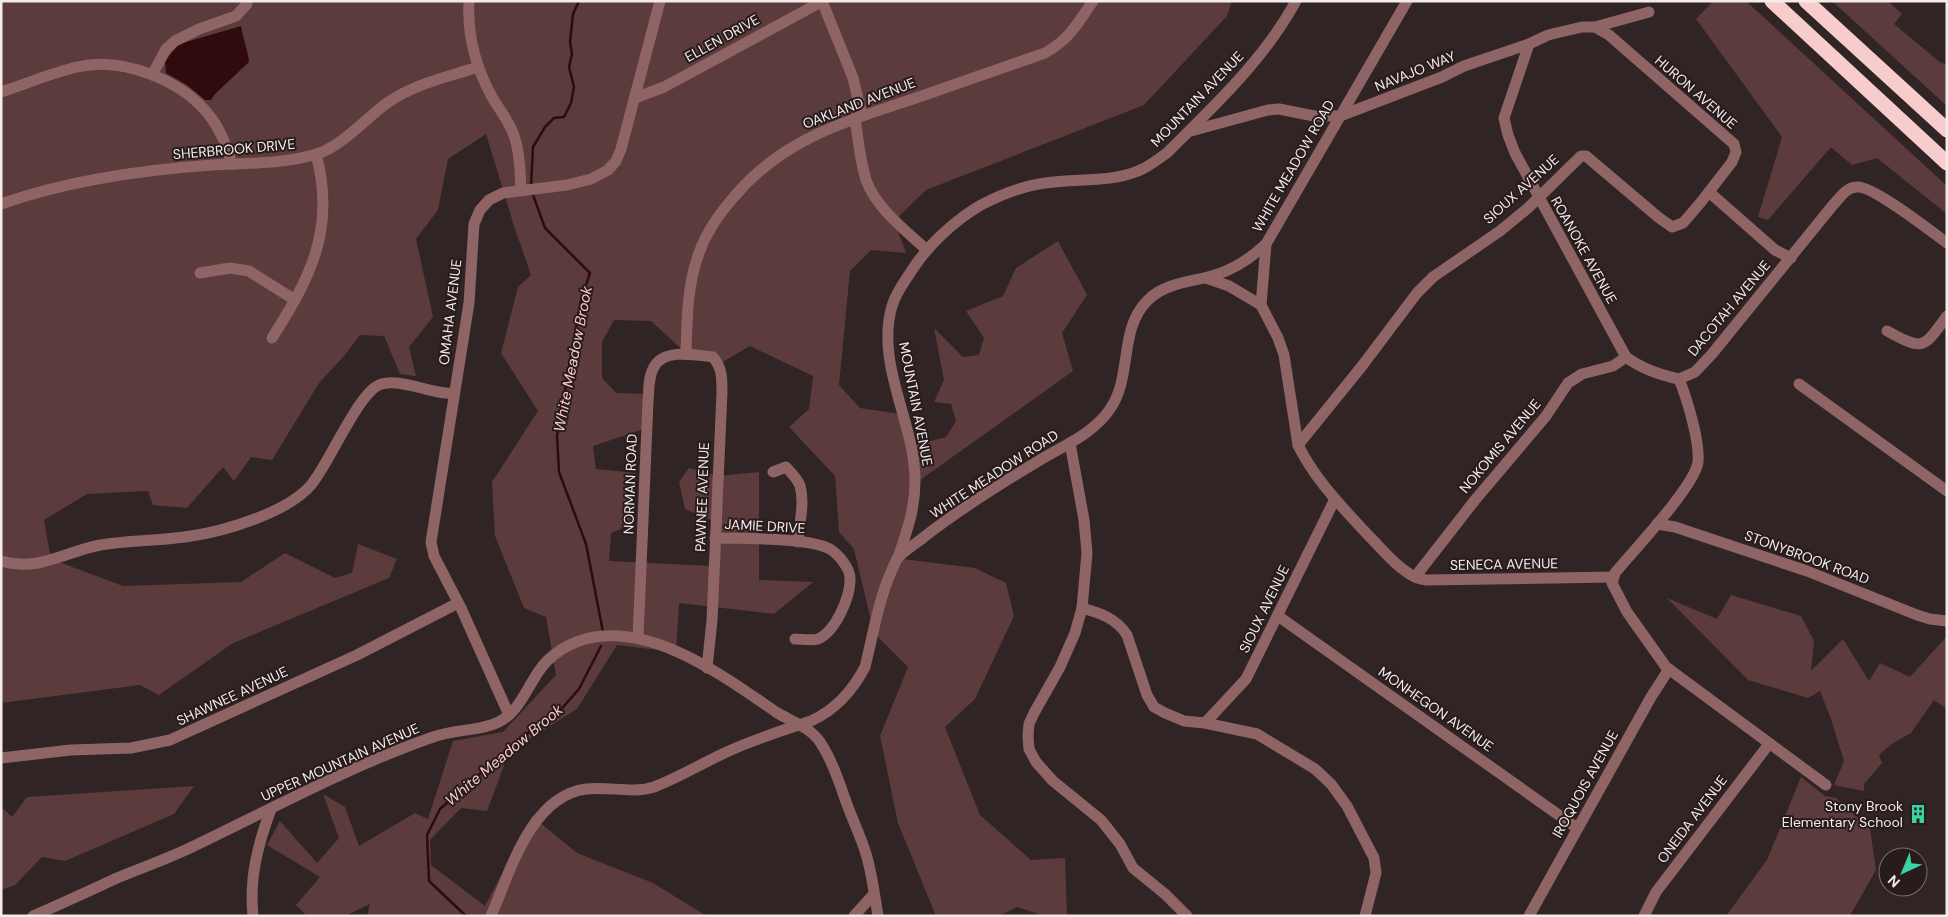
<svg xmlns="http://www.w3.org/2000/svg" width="1948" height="917" viewBox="0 0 1948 917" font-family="'DM Sans',sans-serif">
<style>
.green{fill:#5c3b3c}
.water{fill:#310a0e}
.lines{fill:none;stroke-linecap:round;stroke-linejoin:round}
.stream{stroke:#310a0e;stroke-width:2.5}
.minor{stroke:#8f6465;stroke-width:11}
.highway{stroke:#f7cccc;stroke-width:15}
.labels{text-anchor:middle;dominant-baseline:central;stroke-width:4;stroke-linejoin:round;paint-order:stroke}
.street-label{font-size:14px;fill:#f4ebeb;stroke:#271b1b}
.poi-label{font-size:14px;fill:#f4ebeb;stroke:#271b1b;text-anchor:end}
.water-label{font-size:15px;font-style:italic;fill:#fbcacb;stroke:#271b1b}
</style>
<rect width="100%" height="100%" fill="#312424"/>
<g class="green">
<polygon points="1,1 1232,1 1227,16 1144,105 926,190 894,221 906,253 871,250 850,271 839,385 860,408 900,414 908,447 946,437 956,421 951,404 934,402 944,380 934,328 963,357 979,355 984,338 966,311 1003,296 1016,268 1058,241 1087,295 1062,333 1073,371 916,483 895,558 975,568 1006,583 1014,616 975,699 945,727 980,815 1031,860 1065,858 1067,916 1045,916 1017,907 999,916 936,916 898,823 880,736 908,667 874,633 854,549 839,532 835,476 789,427 809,409 813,376 750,346 721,363 688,355 651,321 614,320 602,342 602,378 616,393 649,394 647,428 593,446 596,469 636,473 632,524 611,533 609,561 712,566 718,523 685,509 679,482 689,468 719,476 759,472 759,580 813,582 774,614 679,603 676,652 617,645 577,709 509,752 487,811 461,808 430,840 431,865 485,906 532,816 577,853 653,883 705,915 367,916 370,904 345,916 307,916 296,905 320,877 267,845 280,821 317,863 339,838 323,794 345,807 359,846 415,813 428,819 453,741 503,732 556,675 546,617 524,608 495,536 492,482 538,411 501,353 518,287 531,275 514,226 486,134 448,159 438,210 416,239 433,317 409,347 416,376 400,374 384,336 360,335 344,356 319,383 272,460 251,457 234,481 223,467 187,508 153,505 148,491 87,494 44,520 51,559 123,586 241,582 285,553 335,578 352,573 358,544 397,559 389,578 233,643 159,695 140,685 1,703"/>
<polygon points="1713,1 1746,1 1947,186 1947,214 1877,158 1852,165 1831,147 1768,220 1758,217 1782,137 1696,19"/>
<polygon points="1832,1 1888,1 1902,14 1894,24 1941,63 1947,64 1947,106"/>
<polygon points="1731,595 1801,616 1814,641 1811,671 1843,639 1869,681 1880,663 1910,677 1947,636 1947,709 1934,700 1911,733 1893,743 1879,755 1882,763 1864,784 1864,791 1834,785 1844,761 1832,722 1820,691 1808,698 1748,680 1667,598 1717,619"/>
<polygon points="1801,777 1825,796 1836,798 1870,829 1876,870 1851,914 1851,916 1726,916 1767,860"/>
<polygon points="194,786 174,814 65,861 42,857 15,885 1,890 1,807 12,817 27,797"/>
</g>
<path class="water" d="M 241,26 C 243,39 248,50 249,62 L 215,94 L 211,100 L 205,100 L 187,85 L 166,73 L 165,61 L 179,44 Z"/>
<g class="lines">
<g class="stream">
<polyline points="531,186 533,147 545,127 554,118 564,117 571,103 574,87 569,67 572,54 570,42 573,14 579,1"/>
<polyline points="532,192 545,228 590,273 581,300 557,436 559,472 586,544 603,632"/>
<polyline points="466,916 429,881 427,835 440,809 498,758 533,729 556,715 579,689 601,646"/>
</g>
<g class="minor">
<path d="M 469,1 C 467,36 475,66 492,97 C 499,109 508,120 513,133 C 520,151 520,172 521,190"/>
<polyline points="822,1 853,78 862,116"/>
<path d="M 1529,44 L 1504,118 L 1508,135 L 1515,153 L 1626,357 C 1642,369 1660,375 1679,379"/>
<polyline points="152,75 166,49 175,41 199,29 236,16 247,4"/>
<path d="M 1,92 C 26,84 51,73 77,67 C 123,56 185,81 212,119 C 222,133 227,148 232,164"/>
<polyline points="635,98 664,87 823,1"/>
<path d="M 855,118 C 858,139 860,160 866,180 C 876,208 905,230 927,250"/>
<polyline points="1191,131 1268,110 1279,109 1314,116 1340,116 1442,77 1464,66 1529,44 1548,35 1582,27 1595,27 1649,12"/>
<polyline points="1709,192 1775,250 1791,258"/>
<path d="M 1,204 C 69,180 140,170 212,165 C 248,163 283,164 317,154 C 342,146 366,118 387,103 C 414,84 447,77 478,67"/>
<polyline points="200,273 230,268 249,271 295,300"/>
<path d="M 1206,278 L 1229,286 L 1261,305 L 1278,338 L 1284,355 L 1298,445 C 1315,480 1343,508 1369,536 C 1383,550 1397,568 1415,577 C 1419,579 1422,579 1426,580 L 1614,577"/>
<polyline points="1261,305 1266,244"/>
<path d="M 1887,331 C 1924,351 1923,349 1947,316"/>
<path d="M 272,338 C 311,277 336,228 316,154"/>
<path d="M 686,354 C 687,320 687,285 699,253 C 706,233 719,214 733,198 C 783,138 845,122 916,98 C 959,83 1002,68 1045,53 C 1070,39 1077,24 1093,1"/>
<path d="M 1679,379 C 1687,399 1700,441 1698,462 C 1695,486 1633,551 1615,573 L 1612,583 L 1627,612 L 1666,667 L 1826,785"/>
<path d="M 1679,379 L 1695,372 L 1712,354 L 1833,205 C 1840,198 1846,187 1857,187 C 1872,185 1932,232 1947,243"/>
<polyline points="1799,384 1947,491"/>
<polyline points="1070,443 1084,520 1087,553 1082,608 1075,633 1060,667 1034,713 1029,724 1028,736 1029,749 1036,762 1053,781 1101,820 1120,844 1133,868 1165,894 1187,916"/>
<polyline points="1298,445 1362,366 1417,293 1433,277 1500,231 1528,208 1581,156 1586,156 1658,217 1672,227 1683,223 1701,202 1732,162 1736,152 1734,144 1609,35 1595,27"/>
<path d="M 773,472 L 786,467 C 791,473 798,479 800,486 C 805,503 799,525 798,542"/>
<polyline points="1657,524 1675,527 1807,571 1917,615 1930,619 1947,621"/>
<path d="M 715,538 C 743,539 808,537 830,549 C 839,555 851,569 850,580 C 850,598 835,632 818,639 C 812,641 801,639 795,639"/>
<path d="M 898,558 C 907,530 915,510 915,481 C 915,422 875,365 892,306 C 896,292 905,281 912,270 C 928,245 955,220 981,205 C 1000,195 1023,186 1045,183 C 1076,178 1109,183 1138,171 C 1149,167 1158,159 1167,153 C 1214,106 1264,60 1296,1"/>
<path d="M 1,561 C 39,572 64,552 100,545 C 130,540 161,541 191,536 C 226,531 288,512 311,485 C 329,464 357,395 379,385 C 398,376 435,396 454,393"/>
<polyline points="1415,577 1475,500 1546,416 1568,383 1582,374 1613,366 1626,357"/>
<path d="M 1082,608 C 1100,613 1116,618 1127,635 L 1147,695 L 1154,707 L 1165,713 L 1184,721 L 1205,723 L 1257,734 L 1315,769 L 1331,784 L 1347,806 L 1374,858 L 1376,873 L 1365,916"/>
<polyline points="1278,616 1577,828"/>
<path d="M 638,638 L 648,402 C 649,391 648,377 654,367 C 664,348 696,355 713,357 C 722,368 722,377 722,392 L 712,620 L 707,668"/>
<polyline points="509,715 461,608 434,556 431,542 469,303 474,224 480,210 489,200 503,193 567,185 591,179 608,170 616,161 621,149 660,1"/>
<polyline points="1205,723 1246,679 1335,499"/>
<polyline points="1,758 71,750 131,748 170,740 357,655 458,603"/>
<path d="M 33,916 C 61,904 89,891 117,878 C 141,868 167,859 192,847 C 271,809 350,766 433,737 C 452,730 473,731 491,725 C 522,716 527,681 547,661 C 555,653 568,645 579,641 C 647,618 723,676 776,712 C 790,721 810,727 820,742 C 831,758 838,778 844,796 C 851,817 861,836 867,857 C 872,876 875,896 878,916"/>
<path d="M 253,916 C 249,878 258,844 271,809"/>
<path d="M 491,916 C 510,872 531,796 586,789 C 609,786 632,794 654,787 C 680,777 704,762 729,751 C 755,739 784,730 811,721 C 835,710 853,690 865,667 C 873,635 878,602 891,572 C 893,568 895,562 897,559 C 902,552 917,543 924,537 C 961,508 1000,484 1040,460 C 1065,445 1094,433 1110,409 C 1133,376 1118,329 1148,300 C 1166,282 1193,282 1215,275 C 1235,269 1251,258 1266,244 L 1407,1"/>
<polyline points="854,916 874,894"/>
<polyline points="1529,916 1651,697 1669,669"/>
<polyline points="1644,916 1656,892 1769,744"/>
</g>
<g class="highway">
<polyline points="1772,1 1947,163"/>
<polyline points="1806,1 1947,130"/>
</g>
</g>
<defs>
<g id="building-bare" transform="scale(1.5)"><path d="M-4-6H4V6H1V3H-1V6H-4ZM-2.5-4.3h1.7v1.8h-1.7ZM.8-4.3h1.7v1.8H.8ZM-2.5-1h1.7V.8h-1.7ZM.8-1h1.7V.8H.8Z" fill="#39d4a5" stroke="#271b1b" stroke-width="2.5" paint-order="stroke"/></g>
</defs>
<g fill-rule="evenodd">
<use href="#building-bare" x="1918" y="814"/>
</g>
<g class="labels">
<g class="street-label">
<text transform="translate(722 38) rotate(-29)">ELLEN DRIVE</text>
<text transform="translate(1415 71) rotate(-22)">NAVAJO WAY</text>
<text transform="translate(1696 92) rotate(41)">HURON AVENUE</text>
<text transform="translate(1197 99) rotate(-46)">MOUNTAIN AVENUE</text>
<text transform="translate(859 103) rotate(-21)">OAKLAND AVENUE</text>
<text transform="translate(234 149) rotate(-5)">SHERBROOK DRIVE</text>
<text transform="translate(1293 166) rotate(-60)">WHITE MEADOW ROAD</text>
<text transform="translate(1521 189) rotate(-42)">SIOUX AVENUE</text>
<text transform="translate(1584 250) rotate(61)">ROANOKE AVENUE</text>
<text transform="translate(1729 308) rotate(-50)">DACOTAH AVENUE</text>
<text transform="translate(450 312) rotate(-83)">OMAHA AVENUE</text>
<text transform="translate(916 404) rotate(79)">MOUNTAIN AVENUE</text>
<text transform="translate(1500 446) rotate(-50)">NOKOMIS AVENUE</text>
<text transform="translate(994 474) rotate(-33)">WHITE MEADOW ROAD</text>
<text transform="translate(630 484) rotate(-88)">NORMAN ROAD</text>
<text transform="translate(702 497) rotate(-88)">PAWNEE AVENUE</text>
<text transform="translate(765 526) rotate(3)">JAMIE DRIVE</text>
<text transform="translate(1807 557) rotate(20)">STONYBROOK ROAD</text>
<text transform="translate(1504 564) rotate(-1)">SENECA AVENUE</text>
<text transform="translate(1264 609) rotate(-64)">SIOUX AVENUE</text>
<text transform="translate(232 696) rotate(-25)">SHAWNEE AVENUE</text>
<text transform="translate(1436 709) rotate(35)">MONHEGON AVENUE</text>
<text transform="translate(340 762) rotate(-24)">UPPER MOUNTAIN AVENUE</text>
<text transform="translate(1585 784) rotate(-61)">IROQUOIS AVENUE</text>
<text transform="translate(1692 819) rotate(-53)">ONEIDA AVENUE</text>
</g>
<g class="poi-label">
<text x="1903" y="806">Stony Brook<tspan x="1903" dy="16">Elementary School</tspan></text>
</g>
<g class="water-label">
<text transform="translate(573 359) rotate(-79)">White Meadow Brook</text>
<text transform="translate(504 755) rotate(-40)">White Meadow Brook</text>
</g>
</g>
<rect width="1948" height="917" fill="none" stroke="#f4ebeb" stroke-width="5"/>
<g transform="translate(1903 872) rotate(224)"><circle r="24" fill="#271b1b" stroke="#796e6e"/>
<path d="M0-4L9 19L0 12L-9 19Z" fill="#39d4a5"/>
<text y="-8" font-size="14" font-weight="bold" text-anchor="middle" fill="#f4ebeb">N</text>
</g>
</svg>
